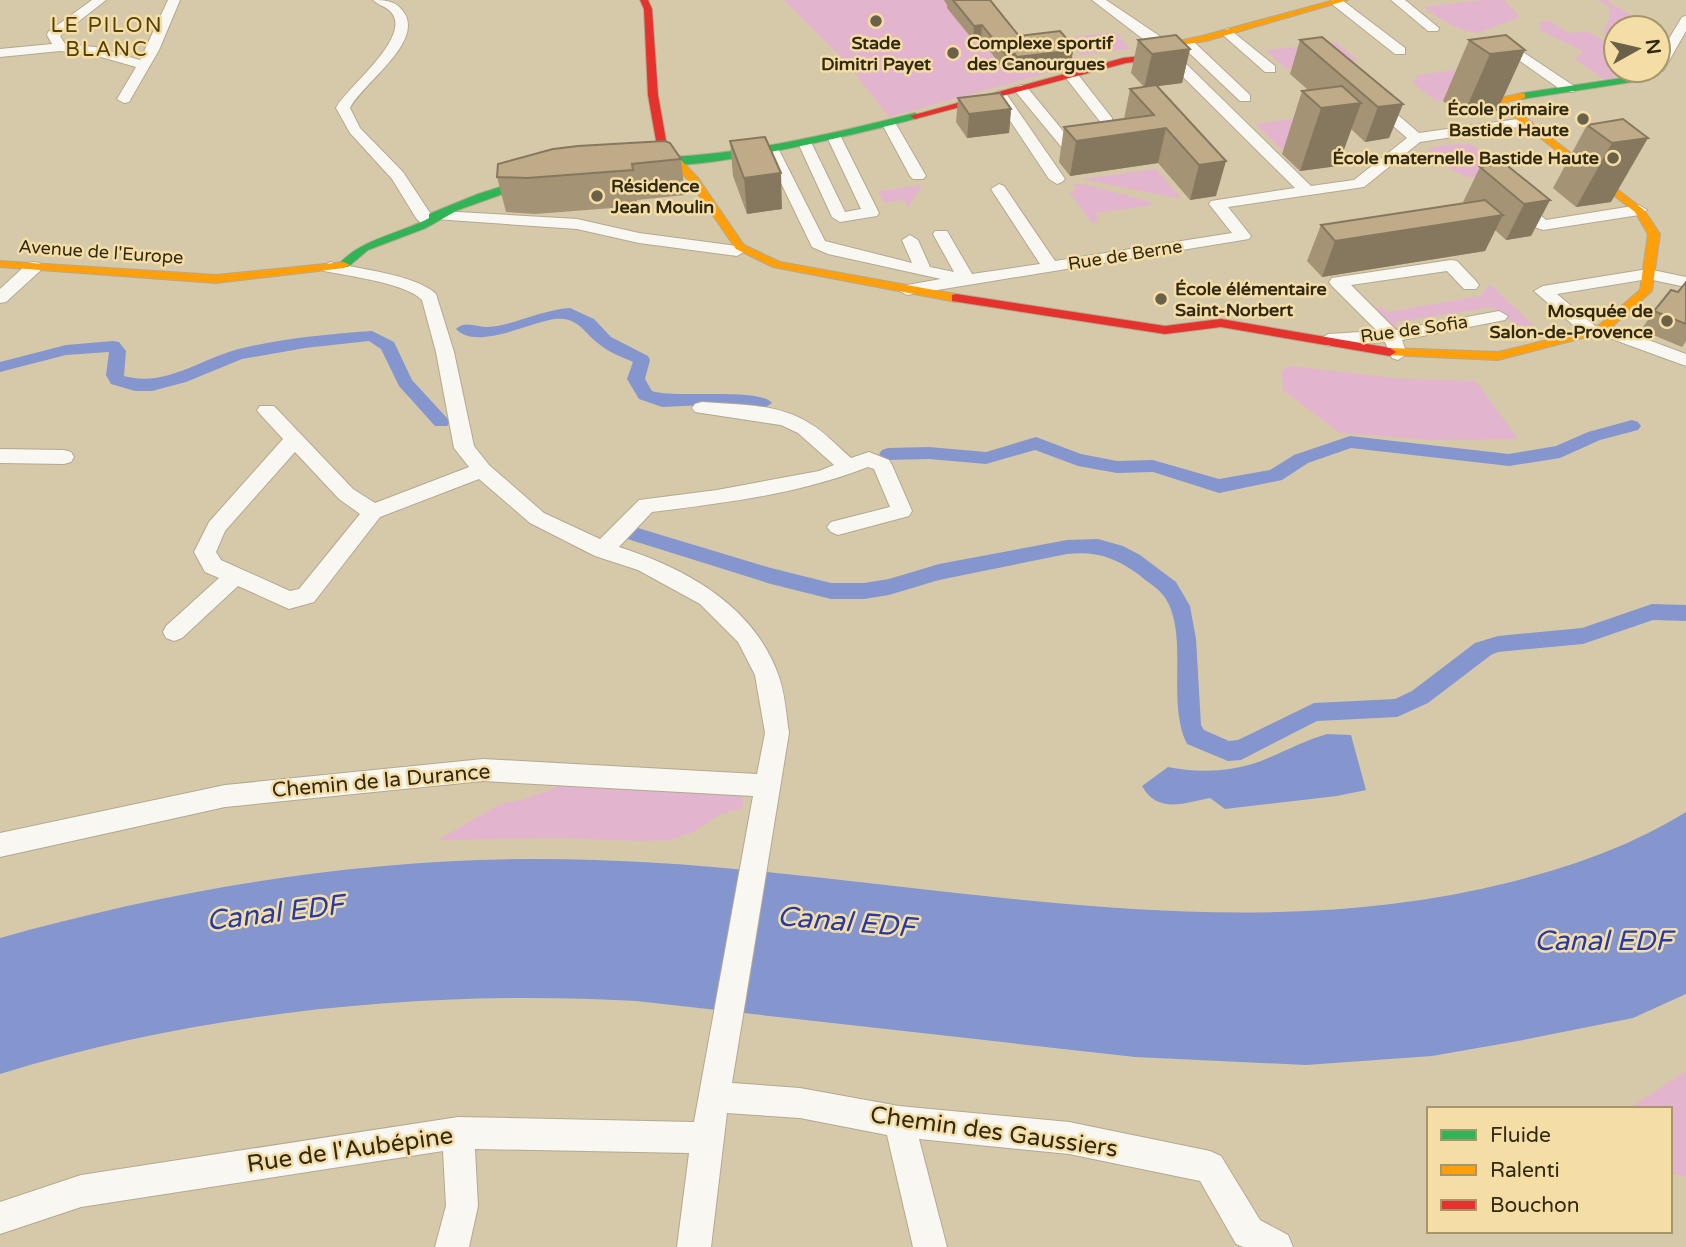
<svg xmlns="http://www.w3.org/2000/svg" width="1686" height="1247" viewBox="0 0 1686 1247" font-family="'Varela Round',sans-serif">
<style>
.green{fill:#e3b4cd}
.water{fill:#8596cf}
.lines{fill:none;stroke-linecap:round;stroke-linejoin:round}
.canal{fill:#8596cf;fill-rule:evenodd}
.street-casing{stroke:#b3a991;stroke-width:2}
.fast-casing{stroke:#b3a991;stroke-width:2}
.slow-casing{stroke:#b3a991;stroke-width:2}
.jam-casing{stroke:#b3a991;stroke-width:2}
.street{fill:#f9f7f2;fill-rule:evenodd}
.fast{fill:#30b455;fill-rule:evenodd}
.slow{fill:#ff9f0a;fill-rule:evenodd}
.jam{fill:#e5322d;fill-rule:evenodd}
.wall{fill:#a59375}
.shaded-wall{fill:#86785f}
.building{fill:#c0ab88;stroke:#86785f;stroke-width:2}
.poi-dot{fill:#6b6148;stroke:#f4dea6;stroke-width:2.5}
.labels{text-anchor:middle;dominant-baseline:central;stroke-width:5;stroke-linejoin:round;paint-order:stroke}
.far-poi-label{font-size:18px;font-weight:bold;fill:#322913;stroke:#f4dea6;text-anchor:start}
.far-street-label{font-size:18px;fill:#322913;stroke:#f4dea6}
.far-quarter-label{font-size:21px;letter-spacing:2px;fill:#533f03;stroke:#f4dea6}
.street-label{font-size:21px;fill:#322913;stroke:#f4dea6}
.near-street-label{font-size:24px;fill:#322913;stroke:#f4dea6}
.near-water-label{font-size:28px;font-style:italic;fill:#253aa9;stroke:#f4dea6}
</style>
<rect width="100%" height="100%" fill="#d6c9aa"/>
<g class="green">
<polygon points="784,0 979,0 1015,44 1059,40 1079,64 889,117 845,61"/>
<path d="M 1483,0 L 1504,0 L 1520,17 L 1478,33 C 1456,31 1441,19 1423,7 Z"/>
<polygon points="1596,0 1606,0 1614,5 1611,6 1616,6 1652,28 1616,28 1616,33 1602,34 1610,17 1609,6"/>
<polygon points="1548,20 1569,33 1586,31 1616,47 1616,70 1648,70 1605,80 1574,59 1582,54 1581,50 1541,31 1539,23"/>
<polygon points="1115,32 1130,49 1080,55 1065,38"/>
<polygon points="1337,43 1358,60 1286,69 1265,50"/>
<polygon points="1477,67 1508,92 1436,101 1413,83 1418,75"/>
<polygon points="1318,115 1346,141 1281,149 1255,124"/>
<path d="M 1471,144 L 1513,176 C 1473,183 1456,178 1426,150 L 1443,145 Z"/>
<polygon points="1156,169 1182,199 1081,179"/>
<polygon points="1074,184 1083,184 1151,202 1153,205 1096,213 1098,222 1091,222 1069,192 1076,190"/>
<polygon points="922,185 908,208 904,200 884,203 878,191"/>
<polygon points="1490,284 1534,326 1515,325 1493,307 1395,322 1400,331 1394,329 1375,310 1381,306 1387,312 1480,296"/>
<polygon points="1290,366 1404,379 1476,381 1518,439 1432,440 1340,433 1283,390 1282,371"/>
<polygon points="559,786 739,792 743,799 743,808 721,814 693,832 670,840 642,841 558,838 438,840 498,805 524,799"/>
<polygon points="1686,1071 1686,1177 1670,1173 1670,1109 1628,1109"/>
</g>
<g class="water">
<path d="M 1327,734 L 1351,735 L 1366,790 L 1337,796 L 1225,809 L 1210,798 C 1185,803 1157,814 1142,786 L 1168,767 C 1197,773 1233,772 1261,761 C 1284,752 1303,741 1327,734 Z"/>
<path d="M 1686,812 L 1686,994 L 1633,1018 L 1518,1041 L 1432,1056 L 1306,1065 L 1135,1057 L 636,1001 C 428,989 199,1012 0,1074 L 0,938 C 193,884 394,853 595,860 C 899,869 1210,958 1511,882 C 1573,866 1631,846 1686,812 Z"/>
</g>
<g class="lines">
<g class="canal">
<path d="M 570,308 L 594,319 L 611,337 L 648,356 L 650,360 L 645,379 L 652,391 C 675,399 759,387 772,403 L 763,409 L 705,405 L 662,407 L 639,399 L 627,379 L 633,362 C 622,357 608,352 599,344 C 583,332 578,316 555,319 C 530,322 476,351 456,329 C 464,320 476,327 488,327 C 511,326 541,310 570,308 Z"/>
<path d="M 372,331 L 394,342 L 412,380 L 447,418 L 450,422 L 447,426 L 435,426 L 399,386 L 381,349 L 369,341 L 305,348 L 242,359 L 186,382 L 152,391 L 135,391 L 111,384 L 106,375 L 109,352 L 66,355 L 0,372 L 0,362 L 66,345 L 113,341 L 119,342 L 126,351 L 124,376 C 167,388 202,357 243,348 C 285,338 329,334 372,331 Z"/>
<polygon points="1632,420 1638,422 1641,426 1638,430 1600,440 1560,458 1509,466 1351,448 1308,463 1282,480 1219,493 1153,472 1117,473 1078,466 1035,450 986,464 929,459 888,460 882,458 879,454 882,450 888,448 929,447 986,452 1036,437 1081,454 1117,461 1153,460 1219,479 1270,470 1294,455 1350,436 1509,454 1556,446 1588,432"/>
<path d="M 628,525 L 771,568 L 831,583 L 864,583 L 889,579 L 939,564 L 1067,540 L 1098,539 L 1123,546 L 1140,555 L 1176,582 L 1190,606 L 1196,639 L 1201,725 L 1204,730 L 1229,741 L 1238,740 L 1314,703 L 1395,699 L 1412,691 L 1475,643 L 1498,636 L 1582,628 L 1652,604 L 1686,605 L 1686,621 L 1653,620 L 1583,644 L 1498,652 L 1491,655 L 1428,703 L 1397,717 L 1317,721 L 1241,760 L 1228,761 L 1187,744 C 1166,702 1189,638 1166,599 C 1160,589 1147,582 1138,574 C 1114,557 1096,551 1067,554 L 939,580 L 889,595 L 864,599 L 831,599 L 771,584 L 621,537 L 618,532 L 621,527 Z"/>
</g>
<g class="street-casing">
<g id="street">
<polygon points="92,0 106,0 60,36 65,44 95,47 140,60 168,0 180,0 159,50 129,102 124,103 117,99 136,67 94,55 60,51 0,57 0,49 52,44 47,35 48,32"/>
<path d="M 373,0 C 387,0 397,1 405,14 C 422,44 362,84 350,108 L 360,128 L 403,172 L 434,219 L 432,222 L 420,222 L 416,218 L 392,179 L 350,133 L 336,108 C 347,87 413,37 391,12 C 387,7 378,5 373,0 Z"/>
<polygon points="1092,0 1106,0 1170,43 1163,47 1143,39"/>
<polygon points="1332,0 1342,0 1405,48 1405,54 1395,54 1333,5"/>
<polygon points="1391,0 1405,0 1439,28 1438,31 1428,31"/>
<polygon points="1686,16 1686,31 1665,68 1663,71 1653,71 1658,70 1658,57 1682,17"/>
<polygon points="1228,28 1275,66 1275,72 1265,72 1223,35 1222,32"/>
<polygon points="1189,41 1194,42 1250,95 1250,101 1240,101 1184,48 1182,45"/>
<polygon points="1511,44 1574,86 1574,92 1564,92 1506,51 1506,45"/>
<polygon points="1171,53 1176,54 1311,186 1354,180 1407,138 1368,104 1368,98 1378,98 1419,133 1525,118 1532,122 1525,126 1420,142 1364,187 1228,207 1251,236 1249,239 907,295 898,290 901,286 941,279 828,254 812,247 765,150 772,146 779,150 825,241 912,263 902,240 910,235 918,240 930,267 954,272 933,234 935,231 947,231 972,274 1040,264 991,189 999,184 1004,186 1055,261 1232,233 1209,204 1211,201 1295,188 1166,60 1164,57"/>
<polygon points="1071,71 1076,72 1112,118 1112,124 1102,124 1066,78 1066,72"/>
<polygon points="1021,85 1026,86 1078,149 1080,152 1078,155 1068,155 1016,92 1014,89"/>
<polygon points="1000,91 1005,92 1065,179 1062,182 1057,184 1049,179 993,95"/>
<polygon points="889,120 896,124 926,176 923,179 913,179 910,176 882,124"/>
<polygon points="834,133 841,137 879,213 877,216 840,222 832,217 798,143 805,139 810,140 845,212 861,209 827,137"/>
<polygon points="1516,197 1522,199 1546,220 1639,205 1647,210 1639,215 1543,230 1537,228 1510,205 1508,202"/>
<polygon points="441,211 577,219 639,233 737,246 745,251 737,256 639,243 577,229 435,219 433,216 435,213"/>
<polygon points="1451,260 1457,261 1476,281 1479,285 1476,289 1464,289 1447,271 1351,285 1396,330 1499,311 1508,316 1505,320 1402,340 1407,354 1398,360 1392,358 1385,342 1328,346 1319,340 1328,334 1377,331 1332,286 1329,282 1332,278"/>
<polygon points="34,262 40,263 42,267 40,271 6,302 0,303 0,289 28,263"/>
<path d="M 330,262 C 358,269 417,275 436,294 L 454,352 L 474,446 L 489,465 L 544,513 L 600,539 L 639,500 L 717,490 L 819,471 L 834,465 L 798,433 L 781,425 L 695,412 L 692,408 L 695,404 L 702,402 C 737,405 778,403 809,423 C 825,432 837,446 851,458 L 869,452 L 889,460 L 892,465 L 912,511 L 909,516 L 838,535 L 831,532 L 827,527 L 831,522 L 890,507 L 874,469 L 868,467 C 799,494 725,503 652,512 L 619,547 C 685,568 753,605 778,674 C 785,692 786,714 789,733 L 732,1083 L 800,1088 L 899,1106 L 1069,1122 L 1210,1151 L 1221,1156 L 1260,1220 L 1288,1235 L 1293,1247 L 1243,1247 L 1236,1244 L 1200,1181 L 1069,1154 L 919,1139 L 947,1247 L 913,1247 L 887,1135 L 800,1118 L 727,1113 L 711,1247 L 677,1247 L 689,1153 L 475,1149 L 478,1206 L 469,1247 L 435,1247 L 446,1206 L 443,1151 L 81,1207 L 0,1234 L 0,1202 L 81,1175 L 458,1117 L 694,1122 L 753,796 L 483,781 L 225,807 L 0,857 L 0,833 L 225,785 L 483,759 L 757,774 L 765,733 L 755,675 L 738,642 L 700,604 L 638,570 L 595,556 L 530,523 L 479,479 L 380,517 L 314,602 L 289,609 L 238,586 L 182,638 L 174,641 L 166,638 L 163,632 L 166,626 L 219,578 L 205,572 L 194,552 L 209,522 L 283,439 L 260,414 L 257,410 L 260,406 L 274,406 L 353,489 L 375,503 L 469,467 L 454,448 L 436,352 L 422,300 C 406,283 348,276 324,271 L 322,267 ZM 295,452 L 339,499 L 360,514 L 299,589 L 290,591 L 221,560 L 216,552 L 225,531 Z"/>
<polygon points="1648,269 1686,277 1686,287 1648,279 1557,294 1595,326 1608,325 1686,354 1686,366 1601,335 1593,338 1587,337 1534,291 1543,286"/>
<polygon points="0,449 64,450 71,452 74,457 71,462 64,464 0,463"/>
</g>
</g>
<g class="fast-casing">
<g id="fast">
<polygon points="1658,68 1659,72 1645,80 1522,99 1517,96 1522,93 1642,75 1650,70 1658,70"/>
<path d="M 915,113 L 920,116 L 918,118 C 878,129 673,180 646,161 L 651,158 C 741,155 828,135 915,113 Z"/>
<path d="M 544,173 L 549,176 L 548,178 L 458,210 L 426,228 L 368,250 L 348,267 L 340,267 L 338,265 C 362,238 398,235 429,218 L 429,214 L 478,194 Z"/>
</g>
</g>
<g class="slow-casing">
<g id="slow">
<polygon points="1334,0 1348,0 1206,41 1169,47 1164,44 1202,36"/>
<polygon points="1522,93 1525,94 1525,98 1505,102 1644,210 1660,234 1652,291 1606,332 1498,360 1386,355 1384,352 1390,348 1498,352 1589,330 1598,326 1640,290 1648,234 1635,212 1492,100"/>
<polygon points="672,159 680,159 698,178 744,245 780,262 956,294 962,298 956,302 773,267 736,249 690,182 672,163"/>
<polygon points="0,261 216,275 344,262 350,265 344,268 216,283 0,267"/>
</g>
</g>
<g class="jam-casing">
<g id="jam">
<polygon points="640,0 648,0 652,9 658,95 667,146 662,149 657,146 648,95 644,9"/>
<polygon points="1158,54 1161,55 1161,59 1126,63 915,119 910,116 1123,58"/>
<polygon points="956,294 1165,326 1221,319 1390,348 1396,352 1390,356 1221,327 1165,334 952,301 952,295"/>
</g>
</g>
<use href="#street" class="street"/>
<use href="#fast" class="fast"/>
<use href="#slow" class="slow"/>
<use href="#jam" class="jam"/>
</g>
<g class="wall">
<polygon points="944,0 990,0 1019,36 1071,62 1066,62 1065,65 1015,71 1013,69 1004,70 981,39 973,40 947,8 947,5"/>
<polygon points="1506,35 1497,111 1463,116 1443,101 1469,40"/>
<polygon points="1138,40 1190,49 1182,83 1157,86 1216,196 1190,200 1158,163 1070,176 1059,162 1064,127 1124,119 1130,89 1144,87 1131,73"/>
<polygon points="1300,40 1403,104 1389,138 1365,142 1351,129 1338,166 1300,171 1282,154 1302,91 1308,90 1290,74"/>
<polygon points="958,98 1011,109 1009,133 967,138 956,122"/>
<polygon points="1623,119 1611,202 1576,207 1553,188 1587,125"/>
<polygon points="730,141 782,209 747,214 733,176"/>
<polygon points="681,159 685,195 637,200 638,206 535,214 506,212 497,177"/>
<polygon points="1480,167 1550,200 1531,236 1506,240 1495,230 1485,251 1322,277 1307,261 1321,225 1464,203 1463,202"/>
<polygon points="1686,282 1686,341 1682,347 1641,330 1654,311 1678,292"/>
</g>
<g class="shaded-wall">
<polygon points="982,25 981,39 973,40 974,26"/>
<polygon points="1074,47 1071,62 1066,62 1065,65 1015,71 1017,57"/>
<polygon points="1190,49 1182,83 1144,88 1152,54"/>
<polygon points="1525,50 1497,111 1463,116 1490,54"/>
<polygon points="1015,54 1013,69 1004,70 1006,55"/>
<polygon points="1361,103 1338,166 1300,171 1321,108"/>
<polygon points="1403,104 1389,138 1365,142 1378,107"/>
<polygon points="1011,109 1009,133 967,138 969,114"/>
<polygon points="1166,128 1158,163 1070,176 1076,141"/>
<polygon points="1648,138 1611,202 1576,207 1612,143"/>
<polygon points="1226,161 1216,196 1190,200 1199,165"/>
<polygon points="781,173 782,209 747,214 744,178"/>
<polygon points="1550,200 1531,236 1506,240 1524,204"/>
<polygon points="1503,215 1485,251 1322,277 1335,241"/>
</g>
<g class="building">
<polygon points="953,0 990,0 1019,36 1060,31 1074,47 1065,48 1067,51 1017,57 1015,54 1006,55 982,25 974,26"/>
<polygon points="1176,35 1190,49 1152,54 1138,40"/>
<polygon points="1506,35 1525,50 1490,54 1469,40"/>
<polygon points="1322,37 1403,104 1378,107 1300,40"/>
<polygon points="1156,85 1226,161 1199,165 1166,128 1076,141 1064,127 1154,115 1130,89"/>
<polygon points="1342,86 1361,103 1321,108 1302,91"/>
<polygon points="1000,93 1011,109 969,114 958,98"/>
<polygon points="1623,119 1648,138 1612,143 1587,125"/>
<polygon points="765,137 781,173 744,178 730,141"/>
<polygon points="665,141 670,143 681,159 632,164 633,170 527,178 497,177 498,164 553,149 578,146"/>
<polygon points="1504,163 1550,200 1524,204 1480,167"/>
<polygon points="1485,200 1503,215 1335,241 1321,225"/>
<polygon points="1686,282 1686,324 1654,311 1671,290 1678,292"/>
</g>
<g class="poi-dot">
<circle cx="876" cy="21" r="7"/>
<circle cx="953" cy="53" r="7"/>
<circle cx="1583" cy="119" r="7"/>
<circle cx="1613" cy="158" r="7"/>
<circle cx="597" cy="196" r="7"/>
<circle cx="1161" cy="299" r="7"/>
<circle cx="1667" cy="321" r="7"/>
</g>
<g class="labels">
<g class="far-poi-label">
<text x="876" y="43" text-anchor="middle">Stade<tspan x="876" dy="21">Dimitri Payet</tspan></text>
<text x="967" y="43">Complexe sportif<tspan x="967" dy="21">des Canourgues</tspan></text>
<text x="1569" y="109" text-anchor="end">École primaire<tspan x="1569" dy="21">Bastide Haute</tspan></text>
<text x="1599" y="158" text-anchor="end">École maternelle Bastide Haute</text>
<text x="611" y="186">Résidence<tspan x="611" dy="21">Jean Moulin</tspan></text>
<text x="1175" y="289">École élémentaire<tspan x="1175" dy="21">Saint-Norbert</tspan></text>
<text x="1653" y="311" text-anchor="end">Mosquée de<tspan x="1653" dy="21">Salon-de-Provence</tspan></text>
</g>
<g class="far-street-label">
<text transform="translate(101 252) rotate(4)">Avenue de l'Europe</text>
<text transform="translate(1125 255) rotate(-9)">Rue de Berne</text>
<text transform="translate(1414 329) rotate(-8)">Rue de Sofia</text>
</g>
<g class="far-quarter-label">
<text x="107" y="25">LE PILON<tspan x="107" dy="24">BLANC</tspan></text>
</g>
<g class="street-label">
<text transform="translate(381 781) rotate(-5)">Chemin de la Durance</text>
</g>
<g class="near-street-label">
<text transform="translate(994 1132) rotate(8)">Chemin des Gaussiers</text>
<text transform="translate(350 1150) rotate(-8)">Rue de l'Aubépine</text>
</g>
<g class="near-water-label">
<text transform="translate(275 913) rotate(-7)">Canal EDF</text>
<text transform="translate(846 922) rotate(5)">Canal EDF</text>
<text x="1603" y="941">Canal EDF</text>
</g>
</g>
<rect x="1427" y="1107" width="245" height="126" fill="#f4dea6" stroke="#a6966b" stroke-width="2"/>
<rect x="1441" y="1130" width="35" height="10" fill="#30b455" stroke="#a6966b" stroke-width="2"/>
<text x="1490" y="1142" font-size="21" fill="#322913">Fluide</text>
<rect x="1441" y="1165" width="35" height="10" fill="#ff9f0a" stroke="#a6966b" stroke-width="2"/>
<text x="1490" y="1177" font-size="21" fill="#322913">Ralenti</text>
<rect x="1441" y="1200" width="35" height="10" fill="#e5322d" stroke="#a6966b" stroke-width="2"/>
<text x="1490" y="1212" font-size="21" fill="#322913">Bouchon</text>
<g transform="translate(1637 49) rotate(82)"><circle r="33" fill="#f4dea6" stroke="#a6966b" stroke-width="2"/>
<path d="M0-5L12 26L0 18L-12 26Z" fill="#6b6148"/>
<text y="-10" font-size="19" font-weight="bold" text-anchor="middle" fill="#322913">N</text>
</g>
</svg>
